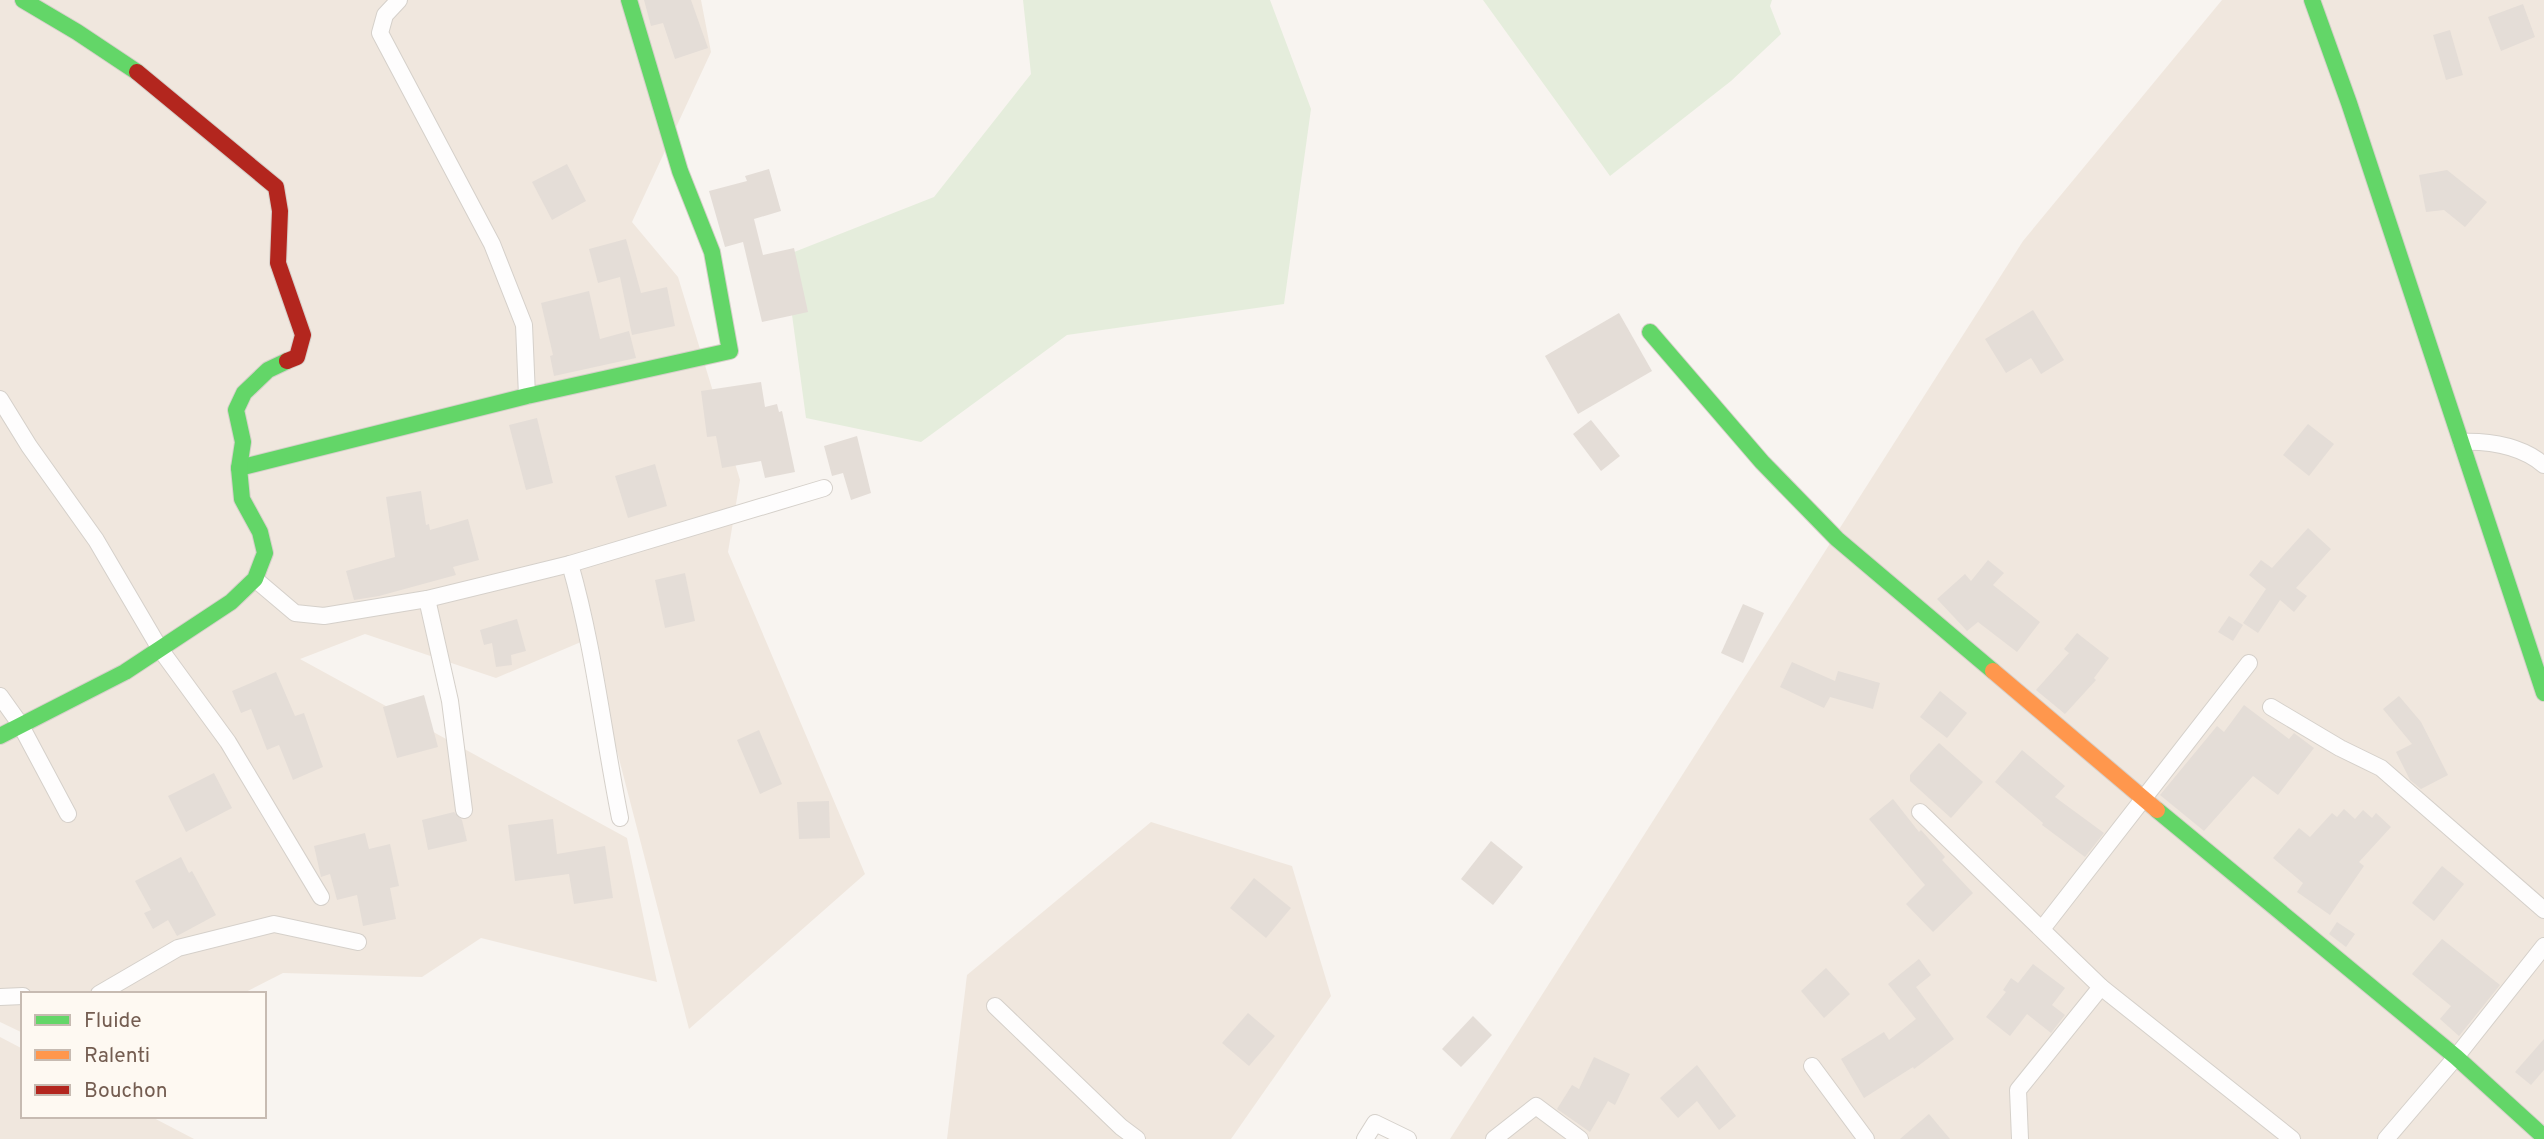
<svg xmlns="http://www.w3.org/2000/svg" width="2544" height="1139" viewBox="0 0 2544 1139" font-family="Overpass,sans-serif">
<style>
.residential{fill:#f0e7de}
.green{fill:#e5eddc}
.building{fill:#e4ddd7}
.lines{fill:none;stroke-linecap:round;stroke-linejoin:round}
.street-casing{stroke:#d5d0ca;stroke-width:18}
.fast-casing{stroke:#d6d0ca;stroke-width:18}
.slow-casing{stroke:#d6d0ca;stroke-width:18}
.jam-casing{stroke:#d6d0ca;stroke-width:18}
.street{stroke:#fefdfd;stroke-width:16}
.fast{stroke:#63d668;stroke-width:16}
.slow{stroke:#ff974d;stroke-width:16}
.jam{stroke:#b3261e;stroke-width:16}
</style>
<rect width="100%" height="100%" fill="#f8f4f0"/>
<g class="residential">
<polygon points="0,0 701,0 711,52 632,222 678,277 740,480 728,552 865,874 689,1029 588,639 496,678 365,634 300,659 627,838 657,982 481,938 422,977 283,973 242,994 23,994 23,1033 0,1022"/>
<polygon points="2222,0 2544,0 2544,1139 1450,1139 2023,241"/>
<polygon points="1151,822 1292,866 1331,996 1231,1139 947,1139 967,975"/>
<polygon points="0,1037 23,1049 23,1116 150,1116 194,1139 0,1139"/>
</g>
<g class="green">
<polygon points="1023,0 1270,0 1311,109 1284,304 1067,335 921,442 806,418 784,256 934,197 1031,74"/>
<polygon points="1483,0 1772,0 1770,6 1781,34 1731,81 1610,176"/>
</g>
<g class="building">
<polygon points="644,0 691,0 708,48 675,59 663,23 651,26"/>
<polygon points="2523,4 2535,37 2501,51 2488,17"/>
<polygon points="2450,30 2463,75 2446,80 2433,35"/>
<polygon points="567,164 586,201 552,220 532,182"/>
<polygon points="769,169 781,211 754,219 763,255 794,248 808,312 762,322 743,242 725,247 709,191 747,181 745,176"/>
<polygon points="2447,170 2487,202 2465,227 2444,210 2426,212 2419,175"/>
<polygon points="626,239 641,293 667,287 675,326 632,335 620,277 598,283 589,249"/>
<polygon points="589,291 600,339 629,331 636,358 554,376 550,356 553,355 541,303"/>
<polygon points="2033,310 2064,360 2041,374 2031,358 2006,373 1985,339"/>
<polygon points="1619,313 1652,371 1578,414 1545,356"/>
<polygon points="761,382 765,407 777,404 779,412 782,411 795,472 765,478 761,461 722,468 716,436 707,437 701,391"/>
<polygon points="537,418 553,483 526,490 509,425"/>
<polygon points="1591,420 1620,456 1601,471 1573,434"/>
<polygon points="2308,424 2334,444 2309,476 2283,455"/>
<polygon points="857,436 871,493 851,500 843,473 832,476 824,446"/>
<polygon points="655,464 667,506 628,518 615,476"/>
<polygon points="421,491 426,525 429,524 430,530 468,519 479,560 453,567 456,575 379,596 354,600 346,571 395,557 386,497"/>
<polygon points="2308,528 2331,549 2296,588 2307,596 2294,612 2280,600 2258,633 2243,623 2266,589 2249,575 2261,560 2272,568"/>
<polygon points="1988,560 2004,573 1993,585 2040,622 2017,652 1978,622 1967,631 1937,599 1965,574 1971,581"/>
<polygon points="685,573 695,621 665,628 655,580"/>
<polygon points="1743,604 1764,613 1743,663 1721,653"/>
<polygon points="2229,616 2243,625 2233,641 2218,632"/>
<polygon points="517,619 526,651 511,655 512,665 496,667 492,643 484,645 480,630"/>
<polygon points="2077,633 2109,658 2094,678 2096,680 2065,714 2036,690 2069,653 2064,649"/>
<polygon points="1792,662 1835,681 1838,671 1880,683 1873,709 1830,697 1824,708 1780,687"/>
<polygon points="276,672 295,716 304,713 323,767 293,780 279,745 267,750 251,709 241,713 232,691"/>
<polygon points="1940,691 1967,713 1947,738 1920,717"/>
<polygon points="424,695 438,747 397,758 383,707"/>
<polygon points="2399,696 2421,722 2448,775 2421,789 2410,780 2396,752 2412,744 2383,709"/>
<polygon points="2244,705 2289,739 2294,733 2314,748 2278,795 2253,776 2204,831 2160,795 2217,726 2224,732"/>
<polygon points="759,730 782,784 760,794 737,740"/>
<polygon points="1939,743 1983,782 1951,818 1910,781 1910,775"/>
<polygon points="2022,750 2065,786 2055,797 2104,833 2085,857 2042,825 2043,823 1995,782"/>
<polygon points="214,773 232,808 186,832 168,796"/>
<polygon points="1893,799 1919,832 1921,830 1945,857 1942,860 1973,893 1933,932 1906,904 1925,885 1869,819"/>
<polygon points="829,801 830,838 799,839 797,802"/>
<polygon points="2344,809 2355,819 2363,810 2372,818 2376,813 2391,827 2359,862 2364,866 2330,915 2297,892 2303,883 2273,858 2299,828 2310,837 2332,813 2337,817"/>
<polygon points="454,812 462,820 467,841 428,850 422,820"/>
<polygon points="553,819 557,854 605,846 613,898 574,904 569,874 515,881 508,825"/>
<polygon points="365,833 369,849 390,844 399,886 390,888 396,919 363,926 357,895 337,900 330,874 321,877 314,846"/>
<polygon points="1491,841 1523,867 1493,905 1461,879"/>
<polygon points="181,857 189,873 192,871 216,915 177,936 168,920 153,929 144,913 151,910 135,881"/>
<polygon points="2442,866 2464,884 2434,921 2412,903"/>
<polygon points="1254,878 1291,908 1266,938 1230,908"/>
<polygon points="2337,922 2355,934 2346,947 2329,934"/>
<polygon points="2442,939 2500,985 2459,1036 2440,1019 2451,1006 2412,974"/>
<polygon points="1919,959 1931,975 1916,987 1954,1039 1914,1069 1913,1067 1864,1098 1841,1059 1884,1032 1889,1040 1916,1019 1888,984"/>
<polygon points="2033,964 2065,988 2052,1005 2065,1015 2051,1033 2027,1014 2010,1036 1986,1017 2006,992 2003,990 2011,978 2018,983"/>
<polygon points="1826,968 1850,994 1824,1018 1801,991"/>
<polygon points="1248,1013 1275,1036 1249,1066 1222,1043"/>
<polygon points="1473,1016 1492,1035 1461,1067 1442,1049"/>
<polygon points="2544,1039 2544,1070 2531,1085 2515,1072"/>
<polygon points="1594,1057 1630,1074 1615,1105 1608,1101 1590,1132 1557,1109 1572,1085 1579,1089"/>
<polygon points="1697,1065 1736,1116 1719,1130 1697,1101 1678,1118 1660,1098"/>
<polygon points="1929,1114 1950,1139 1900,1139"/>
</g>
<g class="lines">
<g class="street-casing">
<g id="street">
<polyline points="399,0 385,15 380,33 492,244 524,325 527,396"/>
<polyline points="0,399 29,446 96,540 160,649 228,742 321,897"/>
<path d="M 2461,442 C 2490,441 2521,446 2544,465"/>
<path d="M 570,564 C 594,647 603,733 620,818"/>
<polyline points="255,579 295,613 324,616 427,599 570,564 824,488"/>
<polyline points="427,599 450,701 464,810"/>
<polyline points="0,696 20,724 68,814"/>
<polyline points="2271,707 2340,748 2381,768 2544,910"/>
<polyline points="1920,812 2101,987 2292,1139"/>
<polyline points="2042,929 2249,663"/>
<polyline points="99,994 178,948 274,924 358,942"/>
<polyline points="0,997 23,996"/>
<polyline points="995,1006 1121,1127 1137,1139"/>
<polyline points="1812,1066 1866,1139"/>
<polyline points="1365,1139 1375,1123 1408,1139"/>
<polyline points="1494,1139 1536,1106 1580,1139"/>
<polyline points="2020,1139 2018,1090 2101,987"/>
<polyline points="2386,1139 2456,1057 2544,946"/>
</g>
</g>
<g class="fast-casing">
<g id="fast">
<polyline points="23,0 77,32 137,72"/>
<polyline points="2312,0 2349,103 2544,693"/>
<polyline points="1650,332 1762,462 1837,539 1993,671"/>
<polyline points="239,468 527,396 730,351 712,252 680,171 629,0"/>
<polyline points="0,736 125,672 231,602 255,579 265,553 260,532 242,499 239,468 243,442 236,410 244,393 268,370 287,361"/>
<polyline points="2157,810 2456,1057 2544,1137"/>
</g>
</g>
<g class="slow-casing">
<polyline id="slow" points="1993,671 2157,810"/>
</g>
<g class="jam-casing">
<polyline id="jam" points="137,72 276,187 280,211 278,263 303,335 297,357 287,361"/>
</g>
<use href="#street" class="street"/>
<use href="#fast" class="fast"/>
<use href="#slow" class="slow"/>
<use href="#jam" class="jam"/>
</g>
<rect x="21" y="992" width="245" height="126" fill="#fef9f2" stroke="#c7bbb2" stroke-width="2"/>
<rect x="35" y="1015" width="35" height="10" fill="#63d668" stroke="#c7bbb2" stroke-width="2"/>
<text x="84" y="1027" font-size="21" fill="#745d51">Fluide</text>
<rect x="35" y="1050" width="35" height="10" fill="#ff974d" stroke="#c7bbb2" stroke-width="2"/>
<text x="84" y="1062" font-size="21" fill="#745d51">Ralenti</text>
<rect x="35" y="1085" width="35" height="10" fill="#b3261e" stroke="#c7bbb2" stroke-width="2"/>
<text x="84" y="1097" font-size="21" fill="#745d51">Bouchon</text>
</svg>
